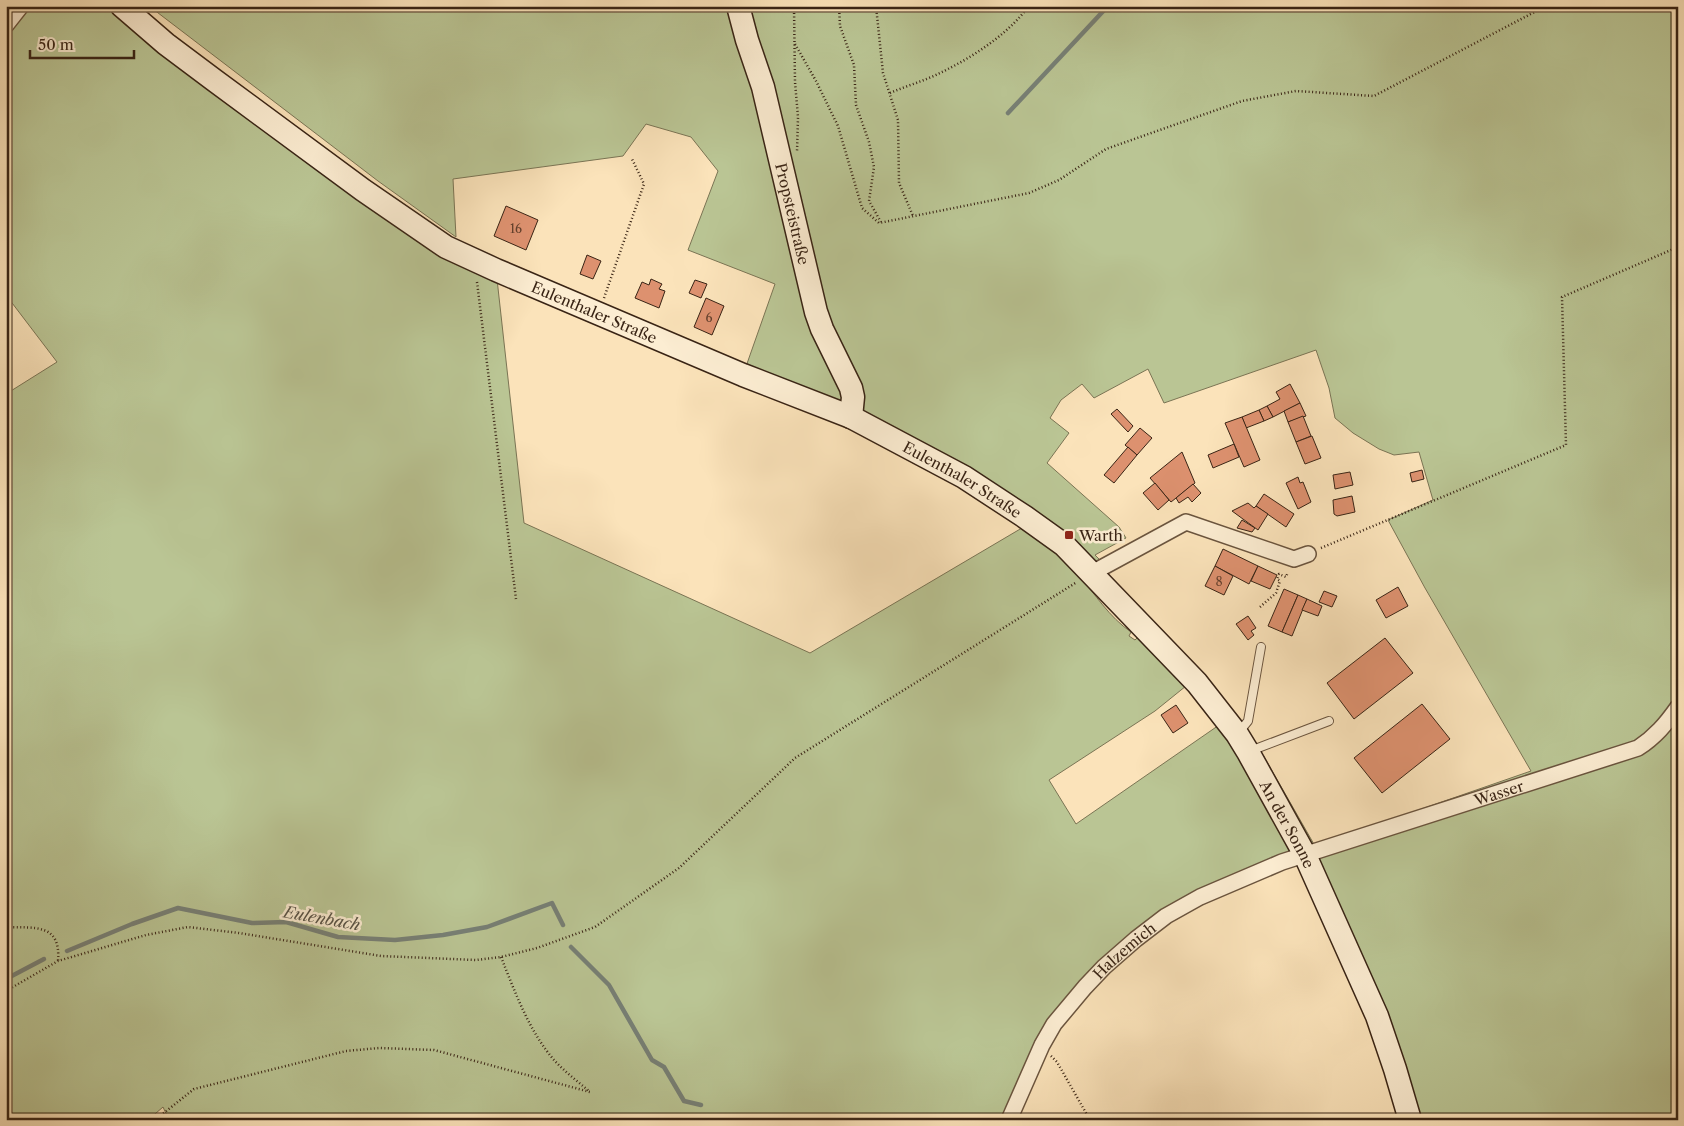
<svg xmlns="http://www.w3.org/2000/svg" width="1684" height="1126" viewBox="0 0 1684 1126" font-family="'Libre Caslon Text',serif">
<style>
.green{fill:#bac594;stroke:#7a7454}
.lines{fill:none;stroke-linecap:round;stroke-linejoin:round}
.stream{stroke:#778076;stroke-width:4.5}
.building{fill:#dd916f;stroke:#392415}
.lane-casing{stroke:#6a543e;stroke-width:10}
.street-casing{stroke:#6a543e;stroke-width:18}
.secondary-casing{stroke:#392415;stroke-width:25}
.path{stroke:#392415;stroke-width:2.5;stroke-dasharray:1 2.5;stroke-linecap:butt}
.lane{stroke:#fcedd2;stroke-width:8}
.street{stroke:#fcedd2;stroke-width:15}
.secondary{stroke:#fcedd2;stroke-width:22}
.poi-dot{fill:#8f2418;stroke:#fcedd2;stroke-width:2}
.labels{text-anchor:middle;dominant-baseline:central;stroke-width:5;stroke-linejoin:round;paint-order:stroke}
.number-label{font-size:12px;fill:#623f2c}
.street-label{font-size:15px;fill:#392415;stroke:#fcedd2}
.poi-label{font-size:15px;fill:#392415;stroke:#fcedd2;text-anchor:start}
.water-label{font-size:16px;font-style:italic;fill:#585245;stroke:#fcedd2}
</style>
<rect width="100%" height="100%" fill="#fbe3ba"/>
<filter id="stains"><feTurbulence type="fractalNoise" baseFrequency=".004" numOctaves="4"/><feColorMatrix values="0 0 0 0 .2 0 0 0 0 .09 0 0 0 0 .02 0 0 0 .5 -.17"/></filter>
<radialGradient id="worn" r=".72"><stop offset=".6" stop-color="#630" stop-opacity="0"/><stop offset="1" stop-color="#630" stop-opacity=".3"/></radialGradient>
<path class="green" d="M 6,6 L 122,6 L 166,44 L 496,270 L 524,523 L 810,653 L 1027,525 C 1044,541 1064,556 1078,574 C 1095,594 1109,617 1131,632 L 1129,636 L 1135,640 L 1138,637 L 1186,686 L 1155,711 L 1049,780 L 1076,824 L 1222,723 L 1248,764 L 1263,755 L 1315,846 L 1531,771 L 1425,588 L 1388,520 L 1433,500 L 1419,452 L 1394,455 L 1379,449 L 1353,433 L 1335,418 L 1329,388 L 1316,350 L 1164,403 L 1148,369 L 1094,398 L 1082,384 L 1061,400 L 1050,418 L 1069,433 L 1047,463 L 1119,527 L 1126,538 L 1095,555 L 1110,570 L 1092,573 L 1025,517 L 743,375 L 775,284 L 688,250 L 718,171 L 691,137 L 646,124 L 623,156 L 453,179 L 456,237 L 378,181 L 149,6 L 1678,6 L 1678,1120 L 1410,1120 L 1304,855 L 1166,916 L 1068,1006 L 1009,1120 L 169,1120 L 163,1107 L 148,1120 L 6,1120 L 6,394 L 57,362 L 6,295 Z"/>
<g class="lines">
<g class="stream">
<polyline points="1008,113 1108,6"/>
<polyline points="571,947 609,985 652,1060 664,1067 684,1101 701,1105"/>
<polyline points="67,951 132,924 178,908 252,923 286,922 338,937 395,940 443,935 487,927 552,903 563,925"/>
<polyline points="6,979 44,959"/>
</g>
</g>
<g class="building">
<polygon points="506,206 538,220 526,250 494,236"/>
<polygon points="587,255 601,261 593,279 580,274"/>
<polygon points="651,279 662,284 659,289 665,291 659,308 635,298 642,282 649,285"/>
<polygon points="695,280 707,284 701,298 689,293"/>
<polygon points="706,298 724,306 712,335 694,327"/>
<polygon points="1290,384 1300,403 1273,417 1267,406 1280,399 1276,392"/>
<polygon points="1300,403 1306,416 1288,422 1284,411"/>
<polygon points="1267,406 1273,417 1264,421 1259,410"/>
<polygon points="1117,409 1133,426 1128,432 1111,414"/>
<polygon points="1259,410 1264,421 1246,428 1242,417"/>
<polygon points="1303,416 1311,436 1296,442 1288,422"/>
<polygon points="1242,417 1260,460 1244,467 1225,423"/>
<polygon points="1140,428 1152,438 1137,455 1125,445"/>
<polygon points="1312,436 1321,458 1305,464 1296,442"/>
<polygon points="1234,444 1239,457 1213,468 1208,455"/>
<polygon points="1128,447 1137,455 1114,483 1104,475"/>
<polygon points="1182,452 1195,483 1171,502 1150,478"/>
<polygon points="1422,470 1424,479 1412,482 1410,473"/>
<polygon points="1350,472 1353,485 1335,489 1333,475"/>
<polygon points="1298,477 1300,483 1303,482 1311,502 1298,509 1286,483"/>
<polygon points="1155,483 1169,500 1158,510 1143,493"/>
<polygon points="1193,484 1201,493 1192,502 1188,497 1179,503 1176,498"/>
<polygon points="1264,494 1294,514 1286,527 1256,506"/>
<polygon points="1352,496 1355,512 1337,516 1334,514 1333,500"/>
<polygon points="1248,503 1254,508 1256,506 1268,514 1258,530 1232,511"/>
<polygon points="1242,520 1255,528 1252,532 1237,528"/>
<polygon points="1223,549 1258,566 1249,584 1215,566"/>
<polygon points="1215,566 1233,576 1224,595 1205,586"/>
<polygon points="1258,566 1277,575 1270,589 1251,581"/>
<polygon points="1398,587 1408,606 1386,618 1376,600"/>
<polygon points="1284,589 1298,595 1282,632 1268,626"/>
<polygon points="1324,591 1337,596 1332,607 1319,602"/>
<polygon points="1298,595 1307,599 1292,636 1282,632"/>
<polygon points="1307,599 1322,606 1318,616 1302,610"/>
<polygon points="1248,616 1256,628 1251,631 1254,635 1248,640 1236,624"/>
<polygon points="1385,638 1413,673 1354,719 1327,683"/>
<polygon points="1422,704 1450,739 1382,793 1354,758"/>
<polygon points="1176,705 1188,723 1173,733 1161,715"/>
</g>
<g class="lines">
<g class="lane-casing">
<g id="lane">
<polyline points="1239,732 1248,721 1261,647"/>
<polyline points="1250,751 1329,721"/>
</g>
</g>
<g class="street-casing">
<g id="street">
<polyline points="6,25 21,6"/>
<polyline points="1092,573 1186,522 1294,559 1308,554"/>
<path id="s1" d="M 1009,1120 L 1042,1045 L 1054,1024 L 1085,987 L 1104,967 L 1136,939 L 1166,916 L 1200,897 L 1282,862 L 1638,748 C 1655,737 1666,724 1678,707"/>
</g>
</g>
<g class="secondary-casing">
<g id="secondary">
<path id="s2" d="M 122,6 L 166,44 L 214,80 L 363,190 L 446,247 L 496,270 L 743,375 L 851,417 L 964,477 L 1025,517 L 1064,545 L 1197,683 L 1237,734 L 1248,752 L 1305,855 L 1377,1016 L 1395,1069 L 1410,1120"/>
<path id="s3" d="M 738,6 L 747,40 L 763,87 L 816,312 L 822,329 L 851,388 L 853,397 L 851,417"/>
</g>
</g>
<g class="path">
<polyline points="794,6 795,82 798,117 797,152"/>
<polyline points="839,6 840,26 854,65 856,105 869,142 874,167 869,201 881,222"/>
<polyline points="876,6 883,73 898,120 899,183 913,216"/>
<polyline points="795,44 816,81 838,126 862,208 879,223 1029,193 1059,180 1106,149 1242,101 1296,91 1374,96 1546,6"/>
<path d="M 890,93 C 906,86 924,81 940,73 C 973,57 1007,35 1029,6"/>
<polyline points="477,282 516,599"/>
<polyline points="604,298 644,184 632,159"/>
<polyline points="1321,548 1566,445 1562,297 1678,247"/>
<polyline points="1260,607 1276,593 1280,581 1277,579 1279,574 1286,577 1288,572"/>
<path d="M 6,927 C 35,928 61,923 58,961"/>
<path d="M 501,957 C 515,992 529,1031 554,1060 C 564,1071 577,1081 589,1091"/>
<polyline points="6,991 58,961 146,935 188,927 239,933 381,956 476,960 501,957 537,948 595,927 679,868 795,758 1077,582"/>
<polyline points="1051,1056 1057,1062 1090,1120"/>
<polyline points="155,1120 194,1089 346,1051 379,1048 434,1050 590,1092"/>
</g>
<use href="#lane" class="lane"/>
<use href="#street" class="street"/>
<use href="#secondary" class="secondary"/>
</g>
<rect class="poi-dot" x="1064" y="530" width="10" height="10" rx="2.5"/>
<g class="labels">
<g class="number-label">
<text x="516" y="228">16</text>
<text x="709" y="317">6</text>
<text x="1219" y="581">8</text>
</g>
<g class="street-label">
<text stroke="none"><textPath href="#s3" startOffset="215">Propsteistraße</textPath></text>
<text stroke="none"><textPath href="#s2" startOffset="566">Eulenthaler Straße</textPath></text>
<text stroke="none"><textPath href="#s2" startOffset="971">Eulenthaler Straße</textPath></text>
<text stroke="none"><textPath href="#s1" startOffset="618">Wasser</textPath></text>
<text stroke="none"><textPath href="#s2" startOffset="1452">An der Sonne</textPath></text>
<text stroke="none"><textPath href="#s1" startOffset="208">Halzemich</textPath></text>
</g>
<g class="poi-label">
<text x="1079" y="535">Warth</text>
</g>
<g class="water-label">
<text transform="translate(322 918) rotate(10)">Eulenbach</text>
</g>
</g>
<rect width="1684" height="1126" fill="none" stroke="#fbe3ba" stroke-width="25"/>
<rect x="8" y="8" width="1669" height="1111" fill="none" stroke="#392415" stroke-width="2.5"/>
<rect x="12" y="12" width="1659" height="1101" fill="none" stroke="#392415"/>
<path d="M30 50v8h104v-8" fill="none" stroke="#392415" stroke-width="2.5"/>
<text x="38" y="50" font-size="15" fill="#392415" stroke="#fcedd2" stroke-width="4" paint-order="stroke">50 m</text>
<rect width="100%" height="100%" filter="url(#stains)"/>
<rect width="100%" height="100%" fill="url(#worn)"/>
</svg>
